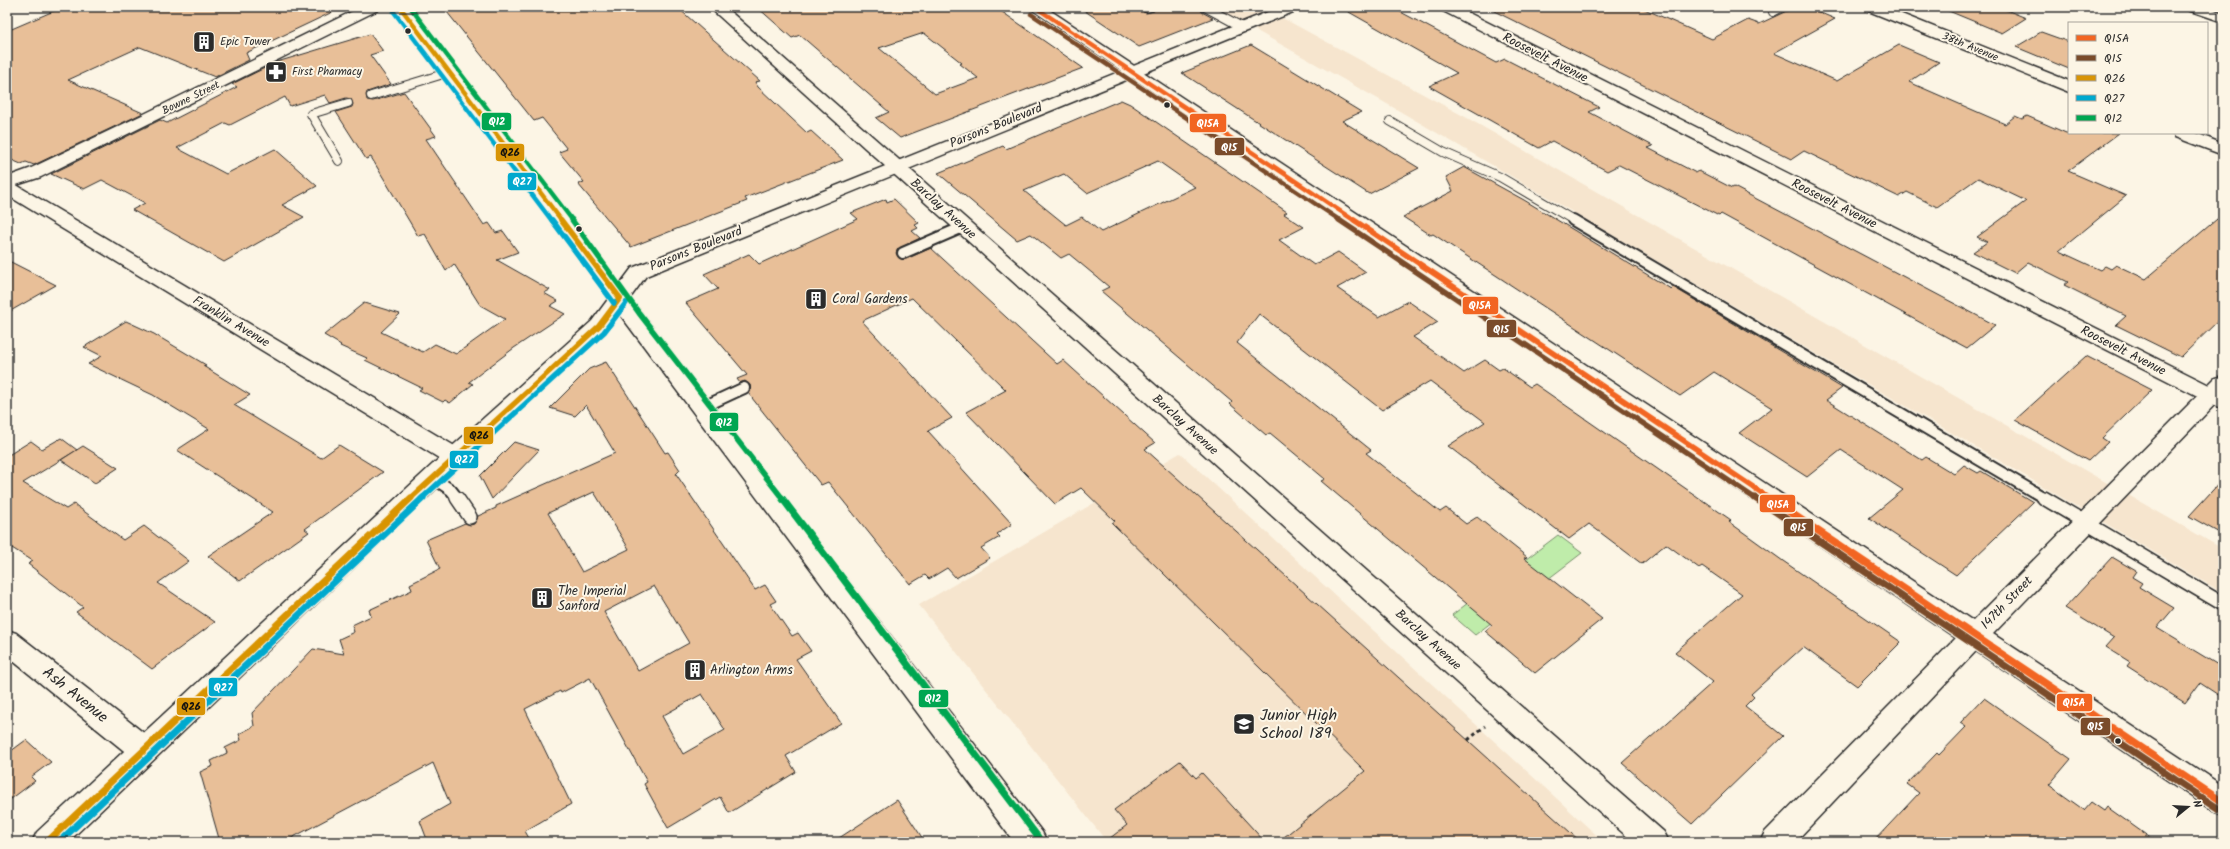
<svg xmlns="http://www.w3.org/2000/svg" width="2230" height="849" viewBox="0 0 2230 849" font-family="Kalam,sans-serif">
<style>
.built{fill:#f6e5ce}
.green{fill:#bfecaa;stroke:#758c6a}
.building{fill:#e8bf98;stroke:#2b2b2b;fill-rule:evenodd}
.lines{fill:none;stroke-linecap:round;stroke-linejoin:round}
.service-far2-casing{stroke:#2b2b2b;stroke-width:10}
.service-far1-casing{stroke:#2b2b2b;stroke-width:14}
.service-casing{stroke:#2b2b2b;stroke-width:16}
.minor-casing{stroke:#2b2b2b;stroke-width:3}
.tertiary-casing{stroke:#2b2b2b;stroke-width:3}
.path{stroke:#2b2b2b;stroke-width:3;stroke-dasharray:3.5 3.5;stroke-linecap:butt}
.service-far2{stroke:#fcf5e5;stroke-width:8}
.service-far1{stroke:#fcf5e5;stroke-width:10}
.service{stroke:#fcf5e5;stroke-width:13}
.minor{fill:#fcf5e5;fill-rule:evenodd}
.tertiary{fill:#fcf5e5;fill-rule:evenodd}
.bus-1-far2-casing{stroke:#fcf5e5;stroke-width:6}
.bus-1-far1-casing{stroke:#fcf5e5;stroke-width:8}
.bus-1-casing{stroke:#fcf5e5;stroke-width:10}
.bus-2-far2-casing{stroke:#fcf5e5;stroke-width:6}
.bus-2-far1-casing{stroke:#fcf5e5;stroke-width:8}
.bus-2-casing{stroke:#fcf5e5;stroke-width:10}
.bus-3-far2-casing{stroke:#fcf5e5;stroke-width:6}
.bus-3-far1-casing{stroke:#fcf5e5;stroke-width:8}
.bus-3-casing{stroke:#fcf5e5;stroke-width:10}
.bus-4-far2-casing{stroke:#fcf5e5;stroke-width:6}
.bus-4-far1-casing{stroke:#fcf5e5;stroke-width:8}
.bus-4-casing{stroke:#fcf5e5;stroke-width:10}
.bus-5-far2-casing{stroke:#fcf5e5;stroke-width:6}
.bus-5-far1-casing{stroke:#fcf5e5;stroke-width:8}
.bus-5-casing{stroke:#fcf5e5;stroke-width:10}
.bus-1-far2{stroke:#f26522;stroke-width:4.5}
.bus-1-far1{stroke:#f26522;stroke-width:5.5}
.bus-1{stroke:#f26522;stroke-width:7}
.bus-2-far2{stroke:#7a4b2a;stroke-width:4.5}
.bus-2-far1{stroke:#7a4b2a;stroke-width:5.5}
.bus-2{stroke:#7a4b2a;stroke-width:7}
.bus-3-far2{stroke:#d89406;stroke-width:4.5}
.bus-3-far1{stroke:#d89406;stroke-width:5.5}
.bus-3{stroke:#d89406;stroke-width:7}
.bus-4-far2{stroke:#00a9ce;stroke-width:4.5}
.bus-4-far1{stroke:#00a9ce;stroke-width:5.5}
.bus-4{stroke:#00a9ce;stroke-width:7}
.bus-5-far2{stroke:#00a651;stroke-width:4.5}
.bus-5-far1{stroke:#00a651;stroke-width:5.5}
.bus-5{stroke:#00a651;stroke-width:7}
.bus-dot{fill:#2b2b2b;stroke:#fcf5e5;stroke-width:1.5}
.labels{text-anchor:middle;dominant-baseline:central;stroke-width:4;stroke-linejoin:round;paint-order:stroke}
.far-poi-label{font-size:11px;fill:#2b2b2b;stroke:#fcf5e5;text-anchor:start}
.far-street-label{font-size:11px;fill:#2b2b2b;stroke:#fcf5e5}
.street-label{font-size:13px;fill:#2b2b2b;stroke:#fcf5e5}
.poi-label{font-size:13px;fill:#2b2b2b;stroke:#fcf5e5;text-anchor:start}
.near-street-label{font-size:16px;fill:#2b2b2b;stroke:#fcf5e5}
.near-poi-label{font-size:16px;fill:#2b2b2b;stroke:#fcf5e5;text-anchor:start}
.line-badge{stroke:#fcf5e5;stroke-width:1.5}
.badge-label{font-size:11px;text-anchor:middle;font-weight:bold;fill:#fff}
.pale-badge-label{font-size:11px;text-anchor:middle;font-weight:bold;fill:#111}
</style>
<rect width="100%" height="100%" fill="#fcf5e5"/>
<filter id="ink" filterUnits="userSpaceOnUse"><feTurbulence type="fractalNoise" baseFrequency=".025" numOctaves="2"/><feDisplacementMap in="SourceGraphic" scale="8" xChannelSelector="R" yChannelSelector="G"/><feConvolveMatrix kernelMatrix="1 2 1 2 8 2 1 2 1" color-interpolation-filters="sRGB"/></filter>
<g filter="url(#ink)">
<g class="built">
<polygon points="1214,7 1262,7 1469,119 2223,549 2223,593 2005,464 1396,109"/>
<polygon points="1180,453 1604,842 1107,842 919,605"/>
</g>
<polygon class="green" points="1558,535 1582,553 1475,635 1452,615"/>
<g class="building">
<polygon points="63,7 343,7 246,53 249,60 215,77 140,47 68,80 143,113 34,165 26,162 21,164 7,158 7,31"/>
<polygon points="443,7 677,7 760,81 755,82 758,87 807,133 811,131 843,160 745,198 747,201 631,247 578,184 584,182 559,152 567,149 542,118 534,121"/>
<path d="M 757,7 L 995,7 L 1083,68 L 900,138 L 876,118 L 889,112 L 800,35 L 792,38 ZM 924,33 L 962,63 L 960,64 L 978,78 L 935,94 L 879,48 Z"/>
<polygon points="1079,7 1142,7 1143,12 1146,13 1154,11 1155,7 1200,7 1202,12 1213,18 1139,47"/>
<polygon points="1340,7 1387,7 1395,11 1397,10 1496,63 1505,59 1599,107 1589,112 1653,146 1648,148 1696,173 1699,171 1732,188 1734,187 1995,325 1967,348 1721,214 1719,216 1619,165 1607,171 1552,141 1539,148 1429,86 1457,73"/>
<polygon points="1486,7 1640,7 1712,39 1748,20 1759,24 1795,7 1807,7 1835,19 1774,53 1837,81 1899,45 1939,62 1909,82 2005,124 2015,116 2022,119 2027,116 2066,133 2119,133 2068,171 2126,196 2059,251 2100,270 2105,266 2111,269 2116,265 2146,279 2223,214 2223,316 2181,357 2116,325 2126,316 2064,285 2068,282 2028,262 2015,273 1973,252 1987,242 1977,237 2026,201 1978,178 1937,207 1907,192 1899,197 1804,151 1792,159"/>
<polygon points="1939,7 1999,7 2026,18 2002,33"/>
<polygon points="2041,32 2069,42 2069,69 2016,47"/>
<polygon points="370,34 383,51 370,55 391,84 367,92 366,95 367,100 373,101 404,92 436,136 426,139 484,225 489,223 496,233 503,231 518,252 497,260 550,290 544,293 558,301 550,306 565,314 514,348 469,382 473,384 450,403 445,400 443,402 419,390 422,388 365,360 367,358 340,346 341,345 324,335 364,303 400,314 381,332 423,352 435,344 456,354 505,319 480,305 454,264 446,271 425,234 418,236 371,157 366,159 336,112 352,107 353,104 351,99 346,98 330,103 325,95 290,106 285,97 230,125 225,123 177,148 226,174 275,149 317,186 282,205 304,217 224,262 132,210 145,203 102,180 84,189 51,174 160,120 167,123 237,87 232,84 277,62"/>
<polygon points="1251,45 1361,112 1342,121 1419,168 1369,194 1182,73"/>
<path d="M 1121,100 L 1130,104 L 1287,212 L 1284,214 L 1304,227 L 1279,240 L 1314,265 L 1338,252 L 1366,272 L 1337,288 L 1379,317 L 1408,301 L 1438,322 L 1413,337 L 1464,373 L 1485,360 L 1499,370 L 1503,368 L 1530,387 L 1535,384 L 1731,520 L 1729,522 L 1783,561 L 1901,642 L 1857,686 L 1803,647 L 1751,694 L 1754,697 L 1745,706 L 1783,736 L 1692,824 L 1622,763 L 1713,682 L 1675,652 L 1742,594 L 1702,566 L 1699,568 L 1666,544 L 1642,564 L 1589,524 L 1569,539 L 1448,446 L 1485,422 L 1430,381 L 1382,410 L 1259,314 L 1237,343 L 1371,450 L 1366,453 L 1440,512 L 1446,508 L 1466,524 L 1477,517 L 1527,557 L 1524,558 L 1602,619 L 1535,673 L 1485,631 L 1492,625 L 1321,481 L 1325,479 L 1306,463 L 1270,433 L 1266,435 L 1230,404 L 1232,402 L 1101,291 L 1109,287 L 1069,254 L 1061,258 L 1031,234 L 1017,240 L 938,173 L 1003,146 L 1006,149 ZM 1158,161 L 1195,187 L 1101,232 L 1082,217 L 1066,225 L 1024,191 L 1064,174 L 1087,193 Z"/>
<polygon points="1464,167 1524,200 1671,289 1673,287 1842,388 1826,400 1922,460 1926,457 1954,474 1964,465 1978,473 1981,471 2033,502 1956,575 1869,518 1903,490 1841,450 1807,477 1739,433 1772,408 1714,372 1680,396 1433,234 1431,235 1403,217 1453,191 1446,177"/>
<polygon points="886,199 887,202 894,199 919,223 915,225 918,228 912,231 920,238 898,249 896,253 899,258 906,259 931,248 1057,364 1063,360 1155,443 1145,449 1581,842 1278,842 1365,771 1112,523 1115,521 1081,488 1055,504 966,412 1006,390 912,298 862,321 952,418 928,431 1012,524 997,534 1000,537 981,548 990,558 956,578 947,568 929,579 925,575 910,584 828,482 821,485 748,393 751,389 750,385 745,381 740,383 737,379 747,375 686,303 718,289 704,274 749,254 759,264 858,219 851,213"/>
<polygon points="7,260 56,285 7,313"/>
<polygon points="126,321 154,334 206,365 203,366 250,395 234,405 321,458 339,445 383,472 305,529 309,532 240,581 208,556 273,512 177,450 209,429 153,395 88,364 102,356 84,347"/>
<polygon points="2086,356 2152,390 2102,438 2108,442 2088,461 2015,420"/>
<path d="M 606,362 L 665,453 L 668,452 L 680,470 L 676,474 L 755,590 L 765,585 L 776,601 L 770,604 L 792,636 L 798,633 L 811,651 L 796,659 L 841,723 L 786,756 L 796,772 L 729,813 L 720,797 L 668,828 L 644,784 L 647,782 L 590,678 L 561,693 L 560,691 L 525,709 L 571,804 L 525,831 L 531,842 L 428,842 L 420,821 L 450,804 L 433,763 L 284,842 L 220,842 L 200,772 L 213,766 L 211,761 L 227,753 L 225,748 L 241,740 L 239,734 L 254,726 L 252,713 L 313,649 L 344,654 L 339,639 L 354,632 L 352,625 L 371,616 L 369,610 L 412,590 L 410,584 L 440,569 L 426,540 L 465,523 L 470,525 L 474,524 L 478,516 L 496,508 L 496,506 L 615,453 L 586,405 L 575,416 L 550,408 L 589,369 ZM 594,492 L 629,549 L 582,572 L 548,513 ZM 654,586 L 689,643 L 638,671 L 604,612 ZM 702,694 L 725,730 L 683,754 L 662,716 Z"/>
<polygon points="61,438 77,450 23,483 66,509 74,504 123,540 144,526 189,561 158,583 215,622 152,669 76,612 83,607 28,564 33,561 7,545 7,456 31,441 42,449"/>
<polygon points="514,442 539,450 492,499 480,476"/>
<polygon points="83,446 118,468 95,483 61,460"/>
<polygon points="2223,479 2223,535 2189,516"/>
<polygon points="2112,557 2136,571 2132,577 2142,583 2139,587 2174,608 2157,628 2223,668 2223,698 2200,683 2185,703 2127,666 2130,662 2106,647 2114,638 2065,608"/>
<polygon points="1984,698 2071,759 2049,785 2084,810 2091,802 2104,811 2107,807 2156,842 1873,842 1919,793 1907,784 1937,753 1939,755 1966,727 1960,723"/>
<polygon points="26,740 51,762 31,777 35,781 7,802 7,754"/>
<polygon points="1180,761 1196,778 1202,773 1265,842 1105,842 1127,825 1114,810"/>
<polygon points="897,800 925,842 833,842"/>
</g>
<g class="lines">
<g class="service-far2-casing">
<g id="service-far2">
<polyline points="1205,7 1242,27"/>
<polyline points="1147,8 1150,7"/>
<polyline points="1773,12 1782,7"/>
<polyline points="371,96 450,72"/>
<polyline points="1390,121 1443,152 1500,177 1575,221"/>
<polyline points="339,161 311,114 348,103"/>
</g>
</g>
<g class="service-far1-casing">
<g id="service-far1">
<polyline points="1573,220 2046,499"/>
<polyline points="903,253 963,227"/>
<polyline points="703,407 744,388"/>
<polyline points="433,478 451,490 458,499"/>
</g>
</g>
<g class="service-casing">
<g id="service">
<polyline points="457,498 470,517"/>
<polyline points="2044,498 2223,604"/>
</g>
</g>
<g class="minor-casing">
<g id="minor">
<polygon points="709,7 725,7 1664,832 1669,842 1633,842"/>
<polygon points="1028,7 1045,7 1973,621 2215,378 2223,376 2223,396 1993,634 2223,786 2223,815 2213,811 1976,651 1795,842 1760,842 1765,832 1956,638"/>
<polygon points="1864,7 1884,7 2069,81 2069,92 1866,10"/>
<polygon points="2186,7 2207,7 2223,13 2223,22 2188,10"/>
<polygon points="2173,133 2196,133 2223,144 2223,155 2175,137"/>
<polygon points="7,182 13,183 463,451 466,457 463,463 455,465 447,463 7,195"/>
<polygon points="7,630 16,633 154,741 158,750 154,759 144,762 134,759 7,656"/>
</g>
</g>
<g class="tertiary-casing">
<g id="tertiary">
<polygon points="361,7 380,7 378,10 41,177 7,188 7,177 29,169 140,116"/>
<polygon points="393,7 408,7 620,284 632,268 1280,7 1300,7 1298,10 646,276 630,298 1042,832 1047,842 1014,842 619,313 606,331 463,463 68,842 32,842 37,832 447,451 592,321 609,298"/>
<polygon points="1439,7 1457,7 2223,392 2223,409 1441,10"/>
</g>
</g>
<polyline class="path" points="1468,740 1485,726"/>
<use href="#service-far2" class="service-far2"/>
<use href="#service-far1" class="service-far1"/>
<use href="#service" class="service"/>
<use href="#minor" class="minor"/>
<use href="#tertiary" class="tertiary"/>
<g class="bus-1-far2-casing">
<polyline id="bus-1-far2" points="1035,7 1355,221"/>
</g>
<g class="bus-1-far1-casing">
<polyline id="bus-1-far1" points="1354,220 1771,499"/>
</g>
<g class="bus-1-casing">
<polyline id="bus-1" points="1769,498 2223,802"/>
</g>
<g class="bus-2-far2-casing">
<polyline id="bus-2-far2" points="1031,14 1341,221"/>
</g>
<g class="bus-2-far1-casing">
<polyline id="bus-2-far1" points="1339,220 1756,499"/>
</g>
<g class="bus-2-casing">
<polyline id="bus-2" points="1755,498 2219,809"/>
</g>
<g class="bus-3-far2-casing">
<polyline id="bus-3-far2" points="400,7 562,221"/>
</g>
<g class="bus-3-far1-casing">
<g id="bus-3-far1">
<polyline points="561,220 620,298"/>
<polyline points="410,499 599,326 620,298"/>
</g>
</g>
<g class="bus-3-casing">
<polyline id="bus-3" points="47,842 411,498"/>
</g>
<g class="bus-4-far2-casing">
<polyline id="bus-4-far2" points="394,12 552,221"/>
</g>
<g class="bus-4-far1-casing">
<g id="bus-4-far1">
<polyline points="552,220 614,303"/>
<polyline points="421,499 604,332 626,303"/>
</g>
</g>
<g class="bus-4-casing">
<polyline id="bus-4" points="59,842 423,498"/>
</g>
<g class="bus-5-far2-casing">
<polyline id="bus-5-far2" points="410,7 573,221"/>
</g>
<g class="bus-5-far1-casing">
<polyline id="bus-5-far1" points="572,220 639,313 783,499"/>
</g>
<g class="bus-5-casing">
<polyline id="bus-5" points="782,498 1038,837"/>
</g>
<use href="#bus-1-far2" class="bus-1-far2"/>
<use href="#bus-1-far1" class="bus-1-far1"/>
<use href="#bus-1" class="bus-1"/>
<use href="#bus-2-far2" class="bus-2-far2"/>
<use href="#bus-2-far1" class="bus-2-far1"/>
<use href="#bus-2" class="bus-2"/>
<use href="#bus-3-far2" class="bus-3-far2"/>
<use href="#bus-3-far1" class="bus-3-far1"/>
<use href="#bus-3" class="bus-3"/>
<use href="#bus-4-far2" class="bus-4-far2"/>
<use href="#bus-4-far1" class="bus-4-far1"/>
<use href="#bus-4" class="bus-4"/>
<use href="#bus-5-far2" class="bus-5-far2"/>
<use href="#bus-5-far1" class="bus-5-far1"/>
<use href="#bus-5" class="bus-5"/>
</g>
</g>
<defs>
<g id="building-square" transform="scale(1.15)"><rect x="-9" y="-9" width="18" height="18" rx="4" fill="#2b2b2b" stroke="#fcf5e5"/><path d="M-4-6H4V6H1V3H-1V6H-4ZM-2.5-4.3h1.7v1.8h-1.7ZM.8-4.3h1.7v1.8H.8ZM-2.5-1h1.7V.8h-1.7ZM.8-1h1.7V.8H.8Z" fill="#fff"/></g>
<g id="pharmacy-square" transform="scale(1.15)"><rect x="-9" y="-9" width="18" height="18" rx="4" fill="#2b2b2b" stroke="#fcf5e5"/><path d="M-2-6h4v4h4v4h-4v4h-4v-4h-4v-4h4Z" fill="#fff"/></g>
<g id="school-square" transform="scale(1.15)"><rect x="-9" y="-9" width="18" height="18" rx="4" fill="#2b2b2b" stroke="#fcf5e5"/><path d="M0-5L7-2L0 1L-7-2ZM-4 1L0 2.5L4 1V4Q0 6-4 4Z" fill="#fff"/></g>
</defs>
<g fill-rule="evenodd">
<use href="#building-square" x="204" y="42"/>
<use href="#pharmacy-square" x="276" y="72"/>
<use href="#building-square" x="816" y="299"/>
<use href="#building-square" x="542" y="598"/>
<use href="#building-square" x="695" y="670"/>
<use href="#school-square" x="1244" y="724"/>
</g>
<g class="bus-dot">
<circle cx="408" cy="31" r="3.5"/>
<circle cx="1167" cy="105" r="3.5"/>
<circle cx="579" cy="229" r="3.5"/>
<circle cx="2118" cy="741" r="3.5"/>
</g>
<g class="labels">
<g class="far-poi-label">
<text x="220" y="42">Epic Tower</text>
<text x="292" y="72">First Pharmacy</text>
</g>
<g class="far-street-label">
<text transform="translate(1970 47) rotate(22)">38th Avenue</text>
<text transform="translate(191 98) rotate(-26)">Bowne Street</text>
</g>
<g class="street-label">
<text transform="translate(1545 58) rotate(27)">Roosevelt Avenue</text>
<text transform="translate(996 126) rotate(-22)">Parsons Boulevard</text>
<text transform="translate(1834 204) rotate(27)">Roosevelt Avenue</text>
<text transform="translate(943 209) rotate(42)">Barclay Avenue</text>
<text transform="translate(696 249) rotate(-22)">Parsons Boulevard</text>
<text transform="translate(231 322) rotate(31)">Franklin Avenue</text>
<text transform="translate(2123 351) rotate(27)">Roosevelt Avenue</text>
<text transform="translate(1185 425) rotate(42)">Barclay Avenue</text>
<text transform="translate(2007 603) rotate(-46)">147th Street</text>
<text transform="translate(1428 640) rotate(42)">Barclay Avenue</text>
</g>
<g class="poi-label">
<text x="832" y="299">Coral Gardens</text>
<text x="558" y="591">The Imperial<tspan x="558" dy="15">Sanford</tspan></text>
<text x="710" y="670">Arlington Arms</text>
</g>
<g class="near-street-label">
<text transform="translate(75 695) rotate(39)">Ash Avenue</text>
</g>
<g class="near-poi-label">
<text x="1260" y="715">Junior High<tspan x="1260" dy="18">School 189</tspan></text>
</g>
</g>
<g class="line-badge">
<rect x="481" y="112" width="31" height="19" rx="4" fill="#00a651"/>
<rect x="1189" y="113" width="38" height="20" rx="4" fill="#f26522"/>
<rect x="1214" y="137" width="31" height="19" rx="4" fill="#7a4b2a"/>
<rect x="495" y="143" width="30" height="19" rx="4" fill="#d89406"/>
<rect x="507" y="172" width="30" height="19" rx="4" fill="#00a9ce"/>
<rect x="1462" y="296" width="37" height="19" rx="4" fill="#f26522"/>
<rect x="1486" y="319" width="31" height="19" rx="4" fill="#7a4b2a"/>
<rect x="709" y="412" width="30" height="20" rx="4" fill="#00a651"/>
<rect x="463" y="426" width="31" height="19" rx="4" fill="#d89406"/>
<rect x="449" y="450" width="30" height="19" rx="4" fill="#00a9ce"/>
<rect x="1759" y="494" width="37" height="19" rx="4" fill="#f26522"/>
<rect x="1783" y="518" width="31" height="19" rx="4" fill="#7a4b2a"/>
<rect x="208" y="677" width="30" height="20" rx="4" fill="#00a9ce"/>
<rect x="918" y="689" width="31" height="19" rx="4" fill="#00a651"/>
<rect x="2056" y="693" width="37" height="19" rx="4" fill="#f26522"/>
<rect x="176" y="697" width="30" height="19" rx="4" fill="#d89406"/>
<rect x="2080" y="717" width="31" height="19" rx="4" fill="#7a4b2a"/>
</g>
<g class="badge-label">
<text x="497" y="125">Q12</text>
<text x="1208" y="127">Q15A</text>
<text x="1229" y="151">Q15</text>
<text x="522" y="185">Q27</text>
<text x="1480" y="309">Q15A</text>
<text x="1501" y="333">Q15</text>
<text x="724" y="426">Q12</text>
<text x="464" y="463">Q27</text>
<text x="1778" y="508">Q15A</text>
<text x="1798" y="531">Q15</text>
<text x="223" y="691">Q27</text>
<text x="933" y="702">Q12</text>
<text x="2074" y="706">Q15A</text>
<text x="2095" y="730">Q15</text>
</g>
<g class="pale-badge-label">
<text x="510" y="156">Q26</text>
<text x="479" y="439">Q26</text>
<text x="191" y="710">Q26</text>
</g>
<rect width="2230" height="849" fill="none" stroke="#fcf5e5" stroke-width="24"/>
<rect x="12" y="12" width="2206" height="825" fill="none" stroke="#2b2b2b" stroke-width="1.5" filter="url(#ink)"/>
<rect x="2068" y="22" width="140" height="112" fill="#fcf5e5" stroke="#a8a49b"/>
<rect x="2076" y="35" width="20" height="6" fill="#f26522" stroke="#a8a49b"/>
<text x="2104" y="42" font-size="12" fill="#2b2b2b">Q15A</text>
<rect x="2076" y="55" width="20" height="6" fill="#7a4b2a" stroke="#a8a49b"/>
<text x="2104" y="62" font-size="12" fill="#2b2b2b">Q15</text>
<rect x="2076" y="75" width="20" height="6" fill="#d89406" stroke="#a8a49b"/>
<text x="2104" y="82" font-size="12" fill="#2b2b2b">Q26</text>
<rect x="2076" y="95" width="20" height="6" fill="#00a9ce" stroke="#a8a49b"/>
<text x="2104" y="102" font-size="12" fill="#2b2b2b">Q27</text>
<rect x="2076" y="115" width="20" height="6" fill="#00a651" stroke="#a8a49b"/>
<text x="2104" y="122" font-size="12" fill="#2b2b2b">Q12</text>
<g transform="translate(2188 807) rotate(72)" stroke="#fcf5e5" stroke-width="3" paint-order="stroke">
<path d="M0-3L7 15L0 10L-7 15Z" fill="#2b2b2b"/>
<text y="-6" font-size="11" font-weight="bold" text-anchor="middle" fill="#2b2b2b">N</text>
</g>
</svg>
